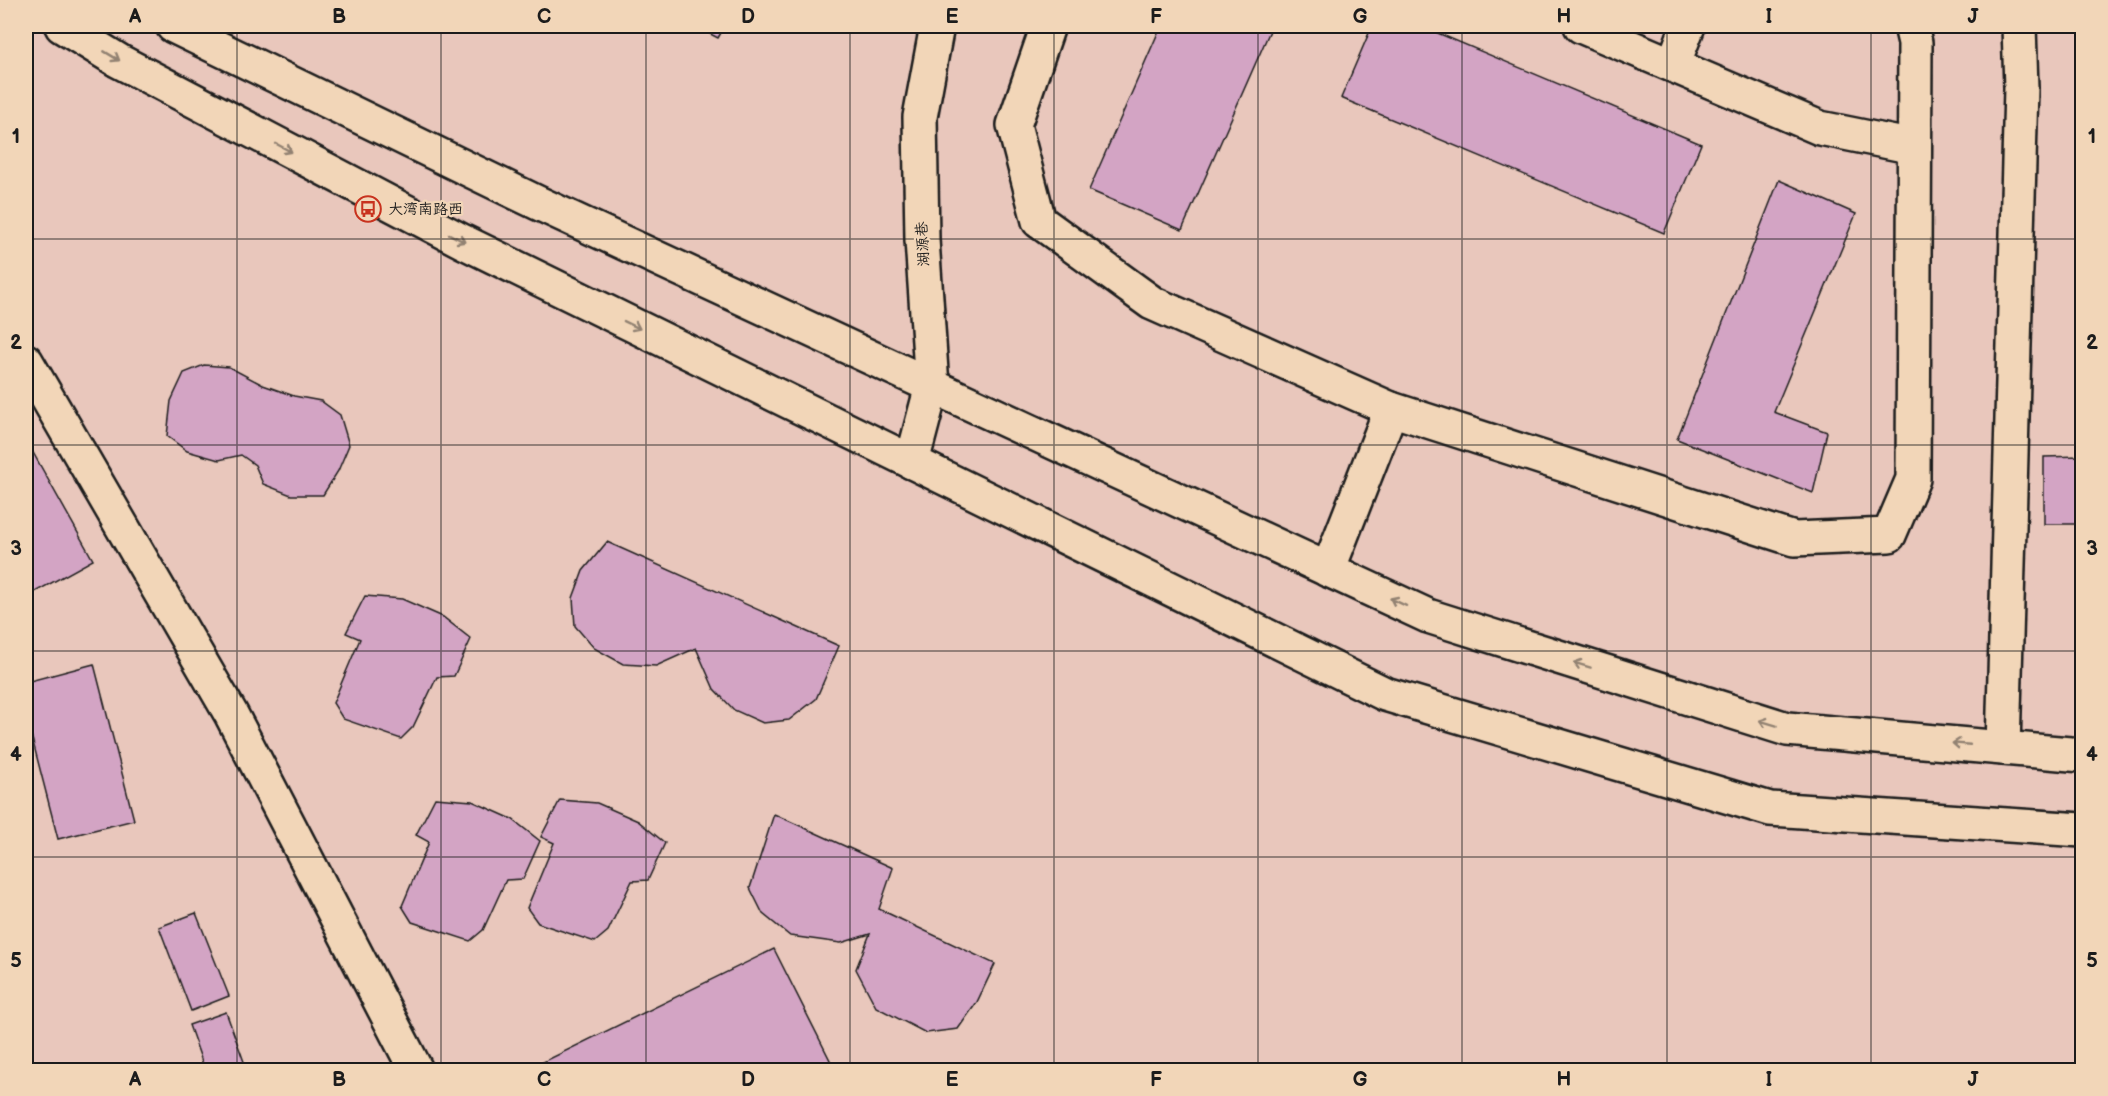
<svg xmlns="http://www.w3.org/2000/svg" width="2108" height="1096" viewBox="0 0 2108 1096" font-family="'Balsamiq Sans','LXGW WenKai TC',sans-serif">
<style>
.building{fill:#d3a4c4;stroke:#1c1c1c;stroke-width:1.5}
.lines{fill:none;stroke-linecap:round;stroke-linejoin:round}
.minor-casing{stroke:#1c1c1c;stroke-width:38}
.major-casing{stroke:#1c1c1c;stroke-width:38}
.minor{stroke:#f2d6b8;stroke-width:33}
.major{stroke:#f2d6b8;stroke-width:33}
.oneway{stroke:#928272}
.grid{fill:none;stroke:#1c1c1c;stroke-width:1.5;stroke-opacity:0.55}
.labels{text-anchor:middle;dominant-baseline:central;stroke-width:4.5;stroke-linejoin:round;paint-order:stroke}
.poi-label{font-size:15px;fill:#1c1c1c;stroke:#f2d6b8;text-anchor:start}
.street-label{font-size:15px;fill:#1c1c1c;stroke:#f2d6b8}
.neatline{fill:none;stroke:#1c1c1c;stroke-width:2}
.grid-label{font-size:20px;text-anchor:middle;font-weight:bold;fill:#1c1c1c}
</style>
<rect width="100%" height="100%" fill="#e9c7bc"/>
<filter id="ink" filterUnits="userSpaceOnUse"><feTurbulence type="fractalNoise" baseFrequency=".0167" numOctaves="2"/><feDisplacementMap in="SourceGraphic" scale="12" xChannelSelector="R" yChannelSelector="G"/><feConvolveMatrix kernelMatrix="1 2 1 2 8 2 1 2 1" color-interpolation-filters="sRGB"/></filter>
<g filter="url(#ink)">
<g class="building">
<polygon points="695,26 725,26 718,38"/>
<polygon points="1161,26 1272,26 1182,230 1089,190"/>
<polygon points="1372,26 1421,26 1701,144 1664,233 1341,98"/>
<polygon points="1779,180 1856,214 1774,412 1827,432 1813,493 1677,439"/>
<polygon points="204,365 229,367 263,385 294,396 321,401 340,415 349,445 338,471 323,495 291,495 263,484 255,465 241,455 219,460 187,451 167,436 171,401 184,373"/>
<polygon points="26,440 93,560 26,597"/>
<polygon points="2082,456 2082,524 2044,524 2044,457"/>
<polygon points="607,542 839,646 816,699 789,720 763,723 734,710 714,689 696,648 656,666 623,664 594,648 575,626 573,598 583,571"/>
<polygon points="365,596 402,599 443,617 471,639 454,676 437,677 413,727 401,739 343,719 333,703 360,639 346,633"/>
<polygon points="94,664 134,820 58,839 26,715 26,682"/>
<polygon points="435,798 472,801 512,819 540,841 523,879 506,880 483,930 470,941 412,922 402,906 429,842 416,835"/>
<polygon points="560,800 597,803 638,821 665,843 648,880 632,881 608,931 595,942 538,923 527,908 554,843 541,837"/>
<polygon points="774,814 893,868 879,909 995,964 977,1002 958,1029 926,1033 876,1007 856,969 870,934 841,943 790,936 763,914 750,888"/>
<polygon points="196,913 229,996 191,1011 159,927"/>
<polygon points="774,949 835,1070 540,1070 537,1065"/>
<polygon points="226,1012 247,1070 205,1070 189,1025"/>
</g>
<g class="lines">
<g class="minor-casing">
<g id="minor">
<polyline points="1048,26 1014,125 1039,221 1152,303 1391,409 1794,539 1889,535 1913,479 1915,43 1911,26"/>
<polyline points="1581,26 1820,128 1914,147"/>
<polyline points="1673,65 1688,26"/>
<polyline points="26,361 231,714 416,1070"/>
<polyline points="912,462 932,386 922,240 920,117 937,26"/>
<polyline points="1328,570 1391,409"/>
<polyline points="2003,748 2021,88 2019,26"/>
</g>
</g>
<g class="major-casing">
<g id="major">
<polyline points="62,26 119,61 462,241 1385,694 1770,809 2082,830"/>
<polyline points="173,26 538,203 1428,616 1787,729 2082,755"/>
</g>
</g>
<use href="#minor" class="minor"/>
<use href="#major" class="major"/>
</g>
<defs><path id="oneway-shaft" d="M-6 0H5M1.5-3L5.5 0L1.5 3" fill="none" stroke-width="1.6" stroke-linecap="round" stroke-linejoin="round" transform="scale(1.5)"/></defs>
<g class="oneway">
<use href="#oneway-shaft" transform="translate(112 56) rotate(31)"/>
<use href="#oneway-shaft" transform="translate(284 148) rotate(28)"/>
<use href="#oneway-shaft" transform="translate(457 238) rotate(27)"/>
<use href="#oneway-shaft" transform="translate(632 325) rotate(26)"/>
<use href="#oneway-shaft" transform="translate(1398 602) rotate(-155)"/>
<use href="#oneway-shaft" transform="translate(1582 665) rotate(-163)"/>
<use href="#oneway-shaft" transform="translate(1768 723) rotate(-163)"/>
<use href="#oneway-shaft" transform="translate(1961 744) rotate(-175)"/>
</g>
</g>
<path class="grid" d="M 237,26 L 237,1070M 441,26 L 441,1070M 646,26 L 646,1070M 850,26 L 850,1070M 1054,26 L 1054,1070M 1258,26 L 1258,1070M 1462,26 L 1462,1070M 1667,26 L 1667,1070M 1871,26 L 1871,1070M 26,239 L 2082,239M 26,445 L 2082,445M 26,651 L 2082,651M 26,857 L 2082,857"/>
<defs>
<g id="bus-ring" transform="scale(1.35)"><circle r="9.5" fill="#f2d6b8" stroke="#c8321e" stroke-width="1.5"/><path d="M-5-6H5V4H4V6H2V4H-2V6H-4V4H-5ZM-3.5-4V0h7V-4ZM-3.5 1.2v1.5H-2V1.2ZM2 1.2v1.5H3.5V1.2Z" fill="#c8321e"/></g>
</defs>
<g fill-rule="evenodd">
<use href="#bus-ring" x="368" y="209"/>
</g>
<g class="labels">
<g class="poi-label">
<text x="388" y="209">大湾南路西</text>
</g>
<g class="street-label">
<text transform="translate(923 244) rotate(-93)">湖源巷</text>
</g>
</g>
<rect width="2108" height="1096" fill="none" stroke="#f2d6b8" stroke-width="66"/>
<rect x="33" y="33" width="2042" height="1030" class="neatline"/>
<g class="grid-label">
<text x="135" y="23">A</text>
<text x="339" y="23">B</text>
<text x="544" y="23">C</text>
<text x="748" y="23">D</text>
<text x="952" y="23">E</text>
<text x="1156" y="23">F</text>
<text x="1360" y="23">G</text>
<text x="1564" y="23">H</text>
<text x="1769" y="23">I</text>
<text x="1973" y="23">J</text>
<text x="16" y="143">1</text>
<text x="2092" y="143">1</text>
<text x="16" y="349">2</text>
<text x="2092" y="349">2</text>
<text x="16" y="555">3</text>
<text x="2092" y="555">3</text>
<text x="16" y="761">4</text>
<text x="2092" y="761">4</text>
<text x="16" y="967">5</text>
<text x="2092" y="967">5</text>
<text x="135" y="1086">A</text>
<text x="339" y="1086">B</text>
<text x="544" y="1086">C</text>
<text x="748" y="1086">D</text>
<text x="952" y="1086">E</text>
<text x="1156" y="1086">F</text>
<text x="1360" y="1086">G</text>
<text x="1564" y="1086">H</text>
<text x="1769" y="1086">I</text>
<text x="1973" y="1086">J</text>
</g>
</svg>
